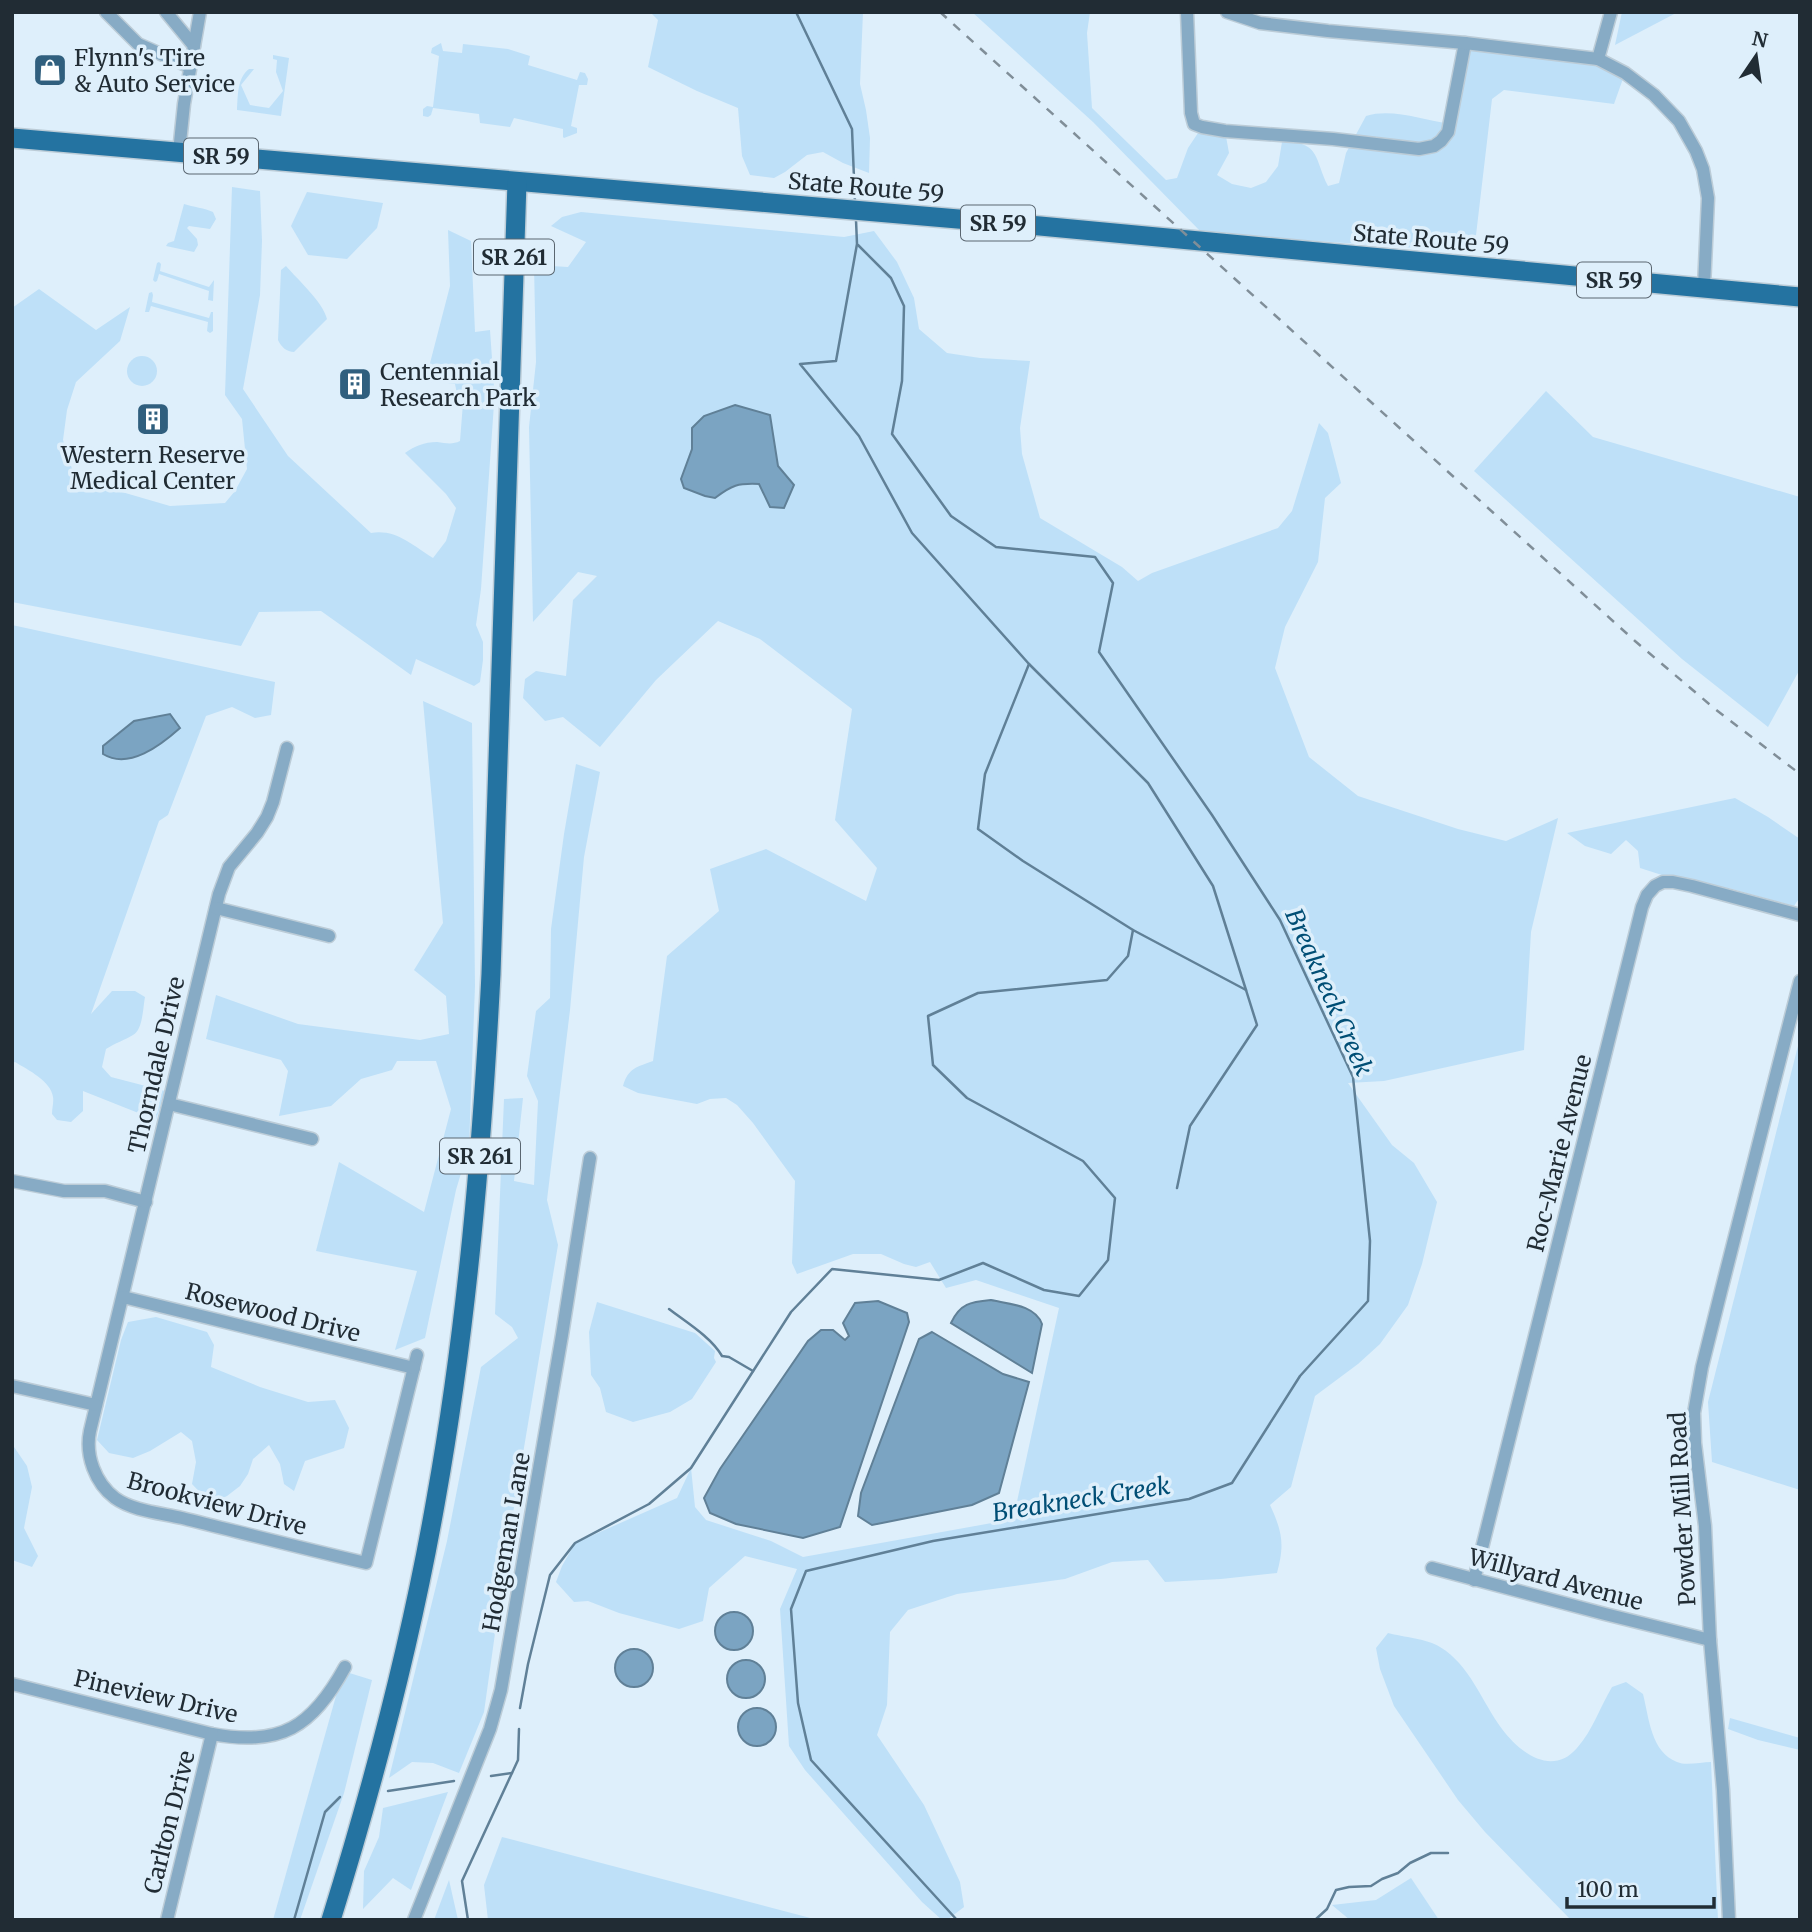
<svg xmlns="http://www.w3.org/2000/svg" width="1812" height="1932" viewBox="0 0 1812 1932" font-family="Merriweather,serif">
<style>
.green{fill:#bee0f8}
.water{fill:#7ba4c2;stroke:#608097;stroke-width:2}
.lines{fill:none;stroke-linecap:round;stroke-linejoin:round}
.stream{stroke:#608097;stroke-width:2.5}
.street-casing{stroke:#bcccd7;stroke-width:15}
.primary-casing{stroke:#bcccd7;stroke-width:22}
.street{stroke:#87abc5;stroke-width:12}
.primary{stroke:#2473a1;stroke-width:19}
.rail{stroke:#808e98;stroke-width:2.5;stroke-dasharray:9 9;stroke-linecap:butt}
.labels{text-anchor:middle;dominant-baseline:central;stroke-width:7;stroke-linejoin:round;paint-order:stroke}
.shield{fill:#deeffb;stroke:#5a6670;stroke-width:2}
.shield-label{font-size:21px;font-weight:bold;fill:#212c34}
.poi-label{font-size:23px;fill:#212c34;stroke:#deeffb;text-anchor:start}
.street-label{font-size:23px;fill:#212c34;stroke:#deeffb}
.water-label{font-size:24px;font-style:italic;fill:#004e75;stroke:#deeffb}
</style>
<rect width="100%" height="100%" fill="#deeffb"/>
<g class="green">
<polygon points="650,12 863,12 860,84 866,110 870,138 869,173 843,163 823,152 807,155 785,172 774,178 750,175 742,156 738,108 697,91 648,67 658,20"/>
<path d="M 972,12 L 1090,12 L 1087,33 L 1092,108 L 1166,180 L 1177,178 L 1188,148 L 1202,127 L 1225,131 L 1229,153 L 1217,175 L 1232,184 L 1251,188 L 1266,182 L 1278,166 L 1282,142 C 1321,141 1314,159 1328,186 L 1339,183 L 1346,153 L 1366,116 C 1392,108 1423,120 1450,124 L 1465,43 L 1598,59 L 1625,73 L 1614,104 L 1504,90 L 1492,99 L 1474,252 L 1202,233 L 1093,122 Z"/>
<polygon points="1622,12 1678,12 1615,45"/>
<polygon points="441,43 443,51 462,53 463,44 508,49 530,56 528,65 577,80 580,72 585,73 588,79 587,85 579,85 571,126 577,128 577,133 564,138 563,137 563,129 514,118 510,127 480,123 479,114 433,108 431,115 428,117 423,116 423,109 427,106 433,107 439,56 431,53 432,48"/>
<path d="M 273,55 L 289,58 L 281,116 L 237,110 C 238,96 237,78 249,69 L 254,69 L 241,85 L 250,105 L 269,108 L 283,91 L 276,72 L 277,60 L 273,59 Z"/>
<path d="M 232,187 L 260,191 L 262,241 L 260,295 L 243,389 L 288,456 L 371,533 C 396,529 412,545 433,558 L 446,541 L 456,508 L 446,494 L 405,453 C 415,446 424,442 437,442 C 446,443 452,445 460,441 L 463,403 L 457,394 L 455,384 L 439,382 L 429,367 L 450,286 L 448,230 L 471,241 L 475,332 L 490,330 L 494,387 L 494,404 L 481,589 L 476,625 L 483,642 L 483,660 L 480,682 L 474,686 L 416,659 L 411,675 L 321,611 L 259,612 L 241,646 L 12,602 L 12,308 L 39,289 L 96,330 L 130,307 L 120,341 L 76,382 L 67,410 L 63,440 L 72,469 L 91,483 L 170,506 L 225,503 L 235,491 L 247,469 L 242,419 L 225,395 Z"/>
<polygon points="307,192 383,203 377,228 347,259 308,255 291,226"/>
<path d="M 184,204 C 193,207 205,208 213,212 L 216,219 L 210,229 L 189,226 L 187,228 L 197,239 L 198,245 L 194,252 L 166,246 L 168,243 L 174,241 Z"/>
<path d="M 581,212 L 844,237 L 874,231 L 897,262 L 914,298 L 919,329 L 947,353 L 980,358 L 1030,361 L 1020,428 L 1022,454 L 1040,518 L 1122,567 L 1138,581 L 1152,573 L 1278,528 L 1292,511 L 1319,423 L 1328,433 L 1341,483 L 1325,498 L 1318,562 L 1285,627 L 1275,668 L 1309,757 L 1358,796 L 1458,829 L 1506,841 L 1558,818 L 1531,932 L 1524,1050 L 1384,1081 L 1348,1083 L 1392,1145 L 1414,1163 L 1437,1202 L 1422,1264 L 1408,1305 L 1380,1344 L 1358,1364 L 1315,1396 L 1291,1487 L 1270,1505 C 1282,1531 1285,1544 1277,1573 L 1221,1579 L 1165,1582 L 1148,1560 L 1112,1562 L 1065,1579 L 957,1594 L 908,1610 L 890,1632 L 887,1705 L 877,1735 L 924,1805 L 960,1882 L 964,1907 L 947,1920 L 942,1920 L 922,1902 L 805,1770 L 789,1746 L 780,1609 L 797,1569 L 745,1556 L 709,1588 L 703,1621 L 679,1629 L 619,1613 L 588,1601 L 574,1602 L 556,1582 L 562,1566 L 575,1543 L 677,1498 L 691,1468 L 695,1507 L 706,1520 L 771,1541 L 803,1557 L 1164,1492 L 1016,1506 L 1059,1308 L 976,1280 L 946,1288 L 930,1262 L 916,1267 L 904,1264 L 881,1254 L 853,1254 L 797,1274 L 792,1263 L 795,1181 L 753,1123 L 737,1105 L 726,1098 L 710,1099 L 697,1104 L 638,1093 L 623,1086 C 628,1068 637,1067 653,1061 L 667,956 L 719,911 L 710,869 L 766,849 L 866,901 L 877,868 L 835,820 L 852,709 L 760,639 L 718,621 L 656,680 L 600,747 L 563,717 L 545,721 L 523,698 L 525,679 L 536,671 L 566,676 L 573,600 L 597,576 L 578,572 L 533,622 L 529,427 L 536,362 L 534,265 L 568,267 L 586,242 L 551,226 L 562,217 Z"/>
<polygon points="159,262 161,264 160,271 209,287 214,280 213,301 208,300 209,291 159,274 157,281 155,282 153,280 157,263"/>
<path d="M 286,266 C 298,280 323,302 327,319 L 294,352 C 287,352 281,347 278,340 L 281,270 Z"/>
<polygon points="152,292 153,295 152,302 209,318 211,312 213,312 213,331 210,333 207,331 208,322 151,306 149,312 145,312 149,293"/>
<circle cx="142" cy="371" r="15"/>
<polygon points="1546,391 1593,437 1800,497 1800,669 1768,727 1682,659 1474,471"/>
<path d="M 12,625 L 275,682 L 271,715 L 255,718 L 232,707 L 206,716 L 168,815 L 159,821 L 91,1014 L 112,991 L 135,991 L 145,997 C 143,1007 143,1030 133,1035 C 125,1040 115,1043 106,1049 L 102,1067 L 111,1077 L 165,1091 L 156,1120 L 83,1091 L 83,1111 L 71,1122 L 57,1120 L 52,1114 C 52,1108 54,1102 53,1097 C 51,1081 28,1070 15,1062 L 12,1063 Z"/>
<polygon points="423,701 472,723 475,986 469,1146 456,1190 425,1338 395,1350 417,1271 316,1251 339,1162 424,1212 451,1109 436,1061 397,1061 392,1070 361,1079 331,1106 279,1116 288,1071 281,1060 206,1039 216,995 298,1024 420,1040 449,1034 446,996 414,970 443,923"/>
<polygon points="576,764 600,772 584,857 570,1010 547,1200 558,1245 506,1555 484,1712 459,1773 433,1763 412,1762 389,1778 447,1541 481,1367 518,1338 512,1327 495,1314 504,1099 523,1098 514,1181 534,1185 538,1101 527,1076 536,1011 550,998 551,929 564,834"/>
<polygon points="1735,798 1768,817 1800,839 1800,897 1794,906 1732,889 1665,876 1640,868 1638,851 1626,840 1611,854 1585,846 1567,833"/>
<polygon points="1800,1038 1800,1490 1712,1462 1708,1402"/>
<polygon points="597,1302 695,1333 715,1351 714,1358 716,1362 692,1399 670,1412 633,1422 606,1412 600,1388 591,1375 589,1332"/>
<polygon points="156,1317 207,1332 214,1345 211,1367 260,1387 308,1402 335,1400 349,1428 344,1448 305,1461 294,1491 284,1484 280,1464 269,1445 253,1459 248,1474 240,1486 227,1496 211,1504 192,1484 196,1462 192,1441 181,1432 150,1451 133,1458 109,1453 97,1440 121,1340 128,1322"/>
<polygon points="12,1444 27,1466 32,1487 24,1528 38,1556 32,1567 12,1560"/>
<path d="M 1388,1633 C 1403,1637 1428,1639 1440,1647 C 1470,1665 1482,1702 1502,1729 C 1520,1753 1552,1777 1577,1748 C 1593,1730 1600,1707 1612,1687 L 1626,1682 L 1643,1694 C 1649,1718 1651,1752 1677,1762 C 1686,1766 1701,1762 1711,1762 L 1718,1920 L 1571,1920 L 1485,1832 L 1458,1800 L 1394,1706 L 1380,1669 L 1376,1648 Z"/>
<polygon points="343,1671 372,1680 344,1793 300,1920 273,1920"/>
<polygon points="1730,1718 1800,1738 1800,1750 1758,1740 1728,1729"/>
<polygon points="448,1792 411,1890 393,1878 363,1909 364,1871 379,1837 383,1808"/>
<polygon points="502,1837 818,1920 488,1920 484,1885"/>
<polygon points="1411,1878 1439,1920 1350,1920 1332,1905 1376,1900"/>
<polygon points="449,1880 458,1920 434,1920"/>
</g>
<g class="water">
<path d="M 735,405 L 770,415 L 778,466 L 794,485 L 784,508 L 770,507 L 759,484 C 738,483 732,485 715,498 L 705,496 L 684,488 L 681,479 L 692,449 L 692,428 L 704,416 Z"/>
<path d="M 170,714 L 180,728 C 161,745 129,770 103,754 L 103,746 L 134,721 Z"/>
<path d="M 991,1300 C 1009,1304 1035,1305 1042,1324 L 1032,1373 L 951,1323 C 960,1303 971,1302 991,1300 Z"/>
<polygon points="878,1301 907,1313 909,1322 840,1527 803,1538 736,1524 710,1513 704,1498 720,1469 808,1341 821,1330 833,1330 845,1340 849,1336 843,1323 855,1303"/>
<polygon points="932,1332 1003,1374 1029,1382 999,1493 972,1505 872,1525 858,1516 861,1493 919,1339"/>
<circle cx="734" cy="1631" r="19"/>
<circle cx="634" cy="1668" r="19"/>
<circle cx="746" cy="1679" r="19"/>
<circle cx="757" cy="1727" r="19"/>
</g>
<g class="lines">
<g class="stream">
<polyline points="796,12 852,129 855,203"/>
<polyline points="858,245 891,278 904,306 902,381 892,434 951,516 996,547 1095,557 1113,583 1099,652 1212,815 1280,920 1353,1077 1370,1241 1368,1301 1300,1376 1232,1483 1189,1499 933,1541 806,1571 791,1609 798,1703 811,1760 957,1920"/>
<polyline points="1029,664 1148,783 1213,886 1246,990"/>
<polyline points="1133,930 1246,990 1257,1025 1190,1126 1177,1188"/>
<path d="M 669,1309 C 686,1322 711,1337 722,1356 L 729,1357 L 753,1371"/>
<polyline points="520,1708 528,1664 550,1575 575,1543 649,1504 691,1468 791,1312 832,1269 939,1280 983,1263 1044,1290 1079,1296 1108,1260 1115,1198 1083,1161 967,1098 933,1065 928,1016 978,993 1107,980 1128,956 1133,930 1023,861 978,829 985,774 1029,664 912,533 859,436 800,364 836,361 857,244 856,220"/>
<polyline points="491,1776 512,1773"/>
<polyline points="388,1791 454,1781"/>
<polyline points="294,1920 325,1812 340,1797"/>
<polyline points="468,1920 462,1881 518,1760 519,1729"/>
<polyline points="1315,1920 1327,1909 1336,1890 1349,1887 1371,1886 1382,1879 1398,1873 1410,1863 1431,1853 1448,1853"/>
</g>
<g class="street-casing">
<g id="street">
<polyline points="106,12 138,44 190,67"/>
<polyline points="166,12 194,46"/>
<polyline points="1187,12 1191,113 1194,124 1202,127 1225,131 1333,139 1419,149 1434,146 1441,141 1448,132 1465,43"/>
<polyline points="1227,12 1260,23 1328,31 1465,43 1598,59 1625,73 1654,95 1679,121 1696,151 1703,169 1708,198 1704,287"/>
<polyline points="1598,59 1611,12"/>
<polyline points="179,152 184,104 200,12"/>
<path d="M 287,748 L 273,802 L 267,817 L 257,833 L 229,867 L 219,894 L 90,1431 C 85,1455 95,1483 115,1498 C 133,1511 161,1513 182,1518 C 243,1533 305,1549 366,1563 L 417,1355"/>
<polyline points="216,908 329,936"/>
<polyline points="169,1104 312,1139"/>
<polyline points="12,1181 64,1191 105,1191 146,1202"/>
<polyline points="123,1297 414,1368"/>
<polyline points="12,1386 96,1405"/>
<polyline points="1432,1568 1605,1614 1710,1640"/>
<polyline points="1474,1580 1642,907 1647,895 1655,886 1663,882 1673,882 1692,886 1800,915"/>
<path d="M 12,1684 L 212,1734 C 281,1747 312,1727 345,1667"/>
<polyline points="167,1920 212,1734"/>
<polyline points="414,1920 490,1729 501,1690 562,1335 590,1158"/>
<polyline points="1729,1920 1723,1790 1710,1640 1705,1526 1695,1443 1694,1413 1702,1367 1721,1291 1800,981"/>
</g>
</g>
<g class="primary-casing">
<g id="primary">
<polyline points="12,138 1040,226 1800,297"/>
<path d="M 331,1920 C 374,1782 411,1642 436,1499 C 467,1326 482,1150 491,974 L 517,182"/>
</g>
</g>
<use href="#street" class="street"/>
<use href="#primary" class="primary"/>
<polyline class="rail" points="940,12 1635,641 1715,709 1800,774"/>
</g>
<defs>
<g id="shop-square" transform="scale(1.75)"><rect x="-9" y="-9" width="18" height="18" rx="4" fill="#305f7e" stroke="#deeffb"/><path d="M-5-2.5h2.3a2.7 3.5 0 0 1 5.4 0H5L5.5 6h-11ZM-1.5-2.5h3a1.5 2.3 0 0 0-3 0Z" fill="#fff"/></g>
<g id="building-square" transform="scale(1.75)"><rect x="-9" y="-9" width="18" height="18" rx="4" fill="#305f7e" stroke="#deeffb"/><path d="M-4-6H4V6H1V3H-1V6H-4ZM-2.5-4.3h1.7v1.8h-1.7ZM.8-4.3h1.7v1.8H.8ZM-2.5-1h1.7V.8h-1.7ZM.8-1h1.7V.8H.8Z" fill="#fff"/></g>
</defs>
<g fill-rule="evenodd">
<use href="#shop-square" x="50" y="70"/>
<use href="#building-square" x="355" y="384"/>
<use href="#building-square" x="153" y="419"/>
</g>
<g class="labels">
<g class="shield">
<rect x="184" y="138.5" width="74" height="35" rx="5"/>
<rect x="961" y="205.5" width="74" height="35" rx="5"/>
<rect x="474" y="239.5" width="80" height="35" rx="5"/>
<rect x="1577" y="262.5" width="74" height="35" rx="5"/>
<rect x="440" y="1138.5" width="80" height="35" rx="5"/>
</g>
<g class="shield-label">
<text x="221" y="156">SR 59</text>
<text x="998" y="223">SR 59</text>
<text x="514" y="257">SR 261</text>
<text x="1614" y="280">SR 59</text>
<text x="480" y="1156">SR 261</text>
</g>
<g class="poi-label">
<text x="74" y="57">Flynn's Tire<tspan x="74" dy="26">&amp; Auto Service</tspan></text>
<text x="380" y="371">Centennial<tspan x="380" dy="26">Research Park</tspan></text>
<text x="153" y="454" text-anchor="middle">Western Reserve<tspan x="153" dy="26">Medical Center</tspan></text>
</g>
<g class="street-label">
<text transform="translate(866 187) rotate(5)">State Route 59</text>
<text transform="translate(1431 239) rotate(5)">State Route 59</text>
<text transform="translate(156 1065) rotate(-77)">Thorndale Drive</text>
<text transform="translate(1559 1153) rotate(-76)">Roc-Marie Avenue</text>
<text transform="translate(273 1312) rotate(14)">Rosewood Drive</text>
<text transform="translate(217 1503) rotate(15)">Brookview Drive</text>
<text transform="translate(1682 1509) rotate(-93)">Powder Mill Road</text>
<text transform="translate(506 1542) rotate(-80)">Hodgeman Lane</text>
<text transform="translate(1556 1579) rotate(15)">Willyard Avenue</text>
<text transform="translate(156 1696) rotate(13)">Pineview Drive</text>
<text transform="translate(169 1822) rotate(-76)">Carlton Drive</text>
</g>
<g class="water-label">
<text transform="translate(1329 992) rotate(66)">Breakneck Creek</text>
<text transform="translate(1081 1499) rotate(-9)">Breakneck Creek</text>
</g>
</g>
<rect width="1812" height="1932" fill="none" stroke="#212c34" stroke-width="28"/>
<g transform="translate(1756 56) rotate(13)" stroke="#deeffb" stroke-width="5" paint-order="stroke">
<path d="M0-5L12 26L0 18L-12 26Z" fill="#212c34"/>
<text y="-10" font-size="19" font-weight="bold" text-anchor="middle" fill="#212c34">N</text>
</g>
<path d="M1567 1897v10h147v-10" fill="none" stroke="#212c34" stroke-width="3.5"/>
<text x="1577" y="1897" font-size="21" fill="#212c34" stroke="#deeffb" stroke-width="5" paint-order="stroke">100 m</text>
</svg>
